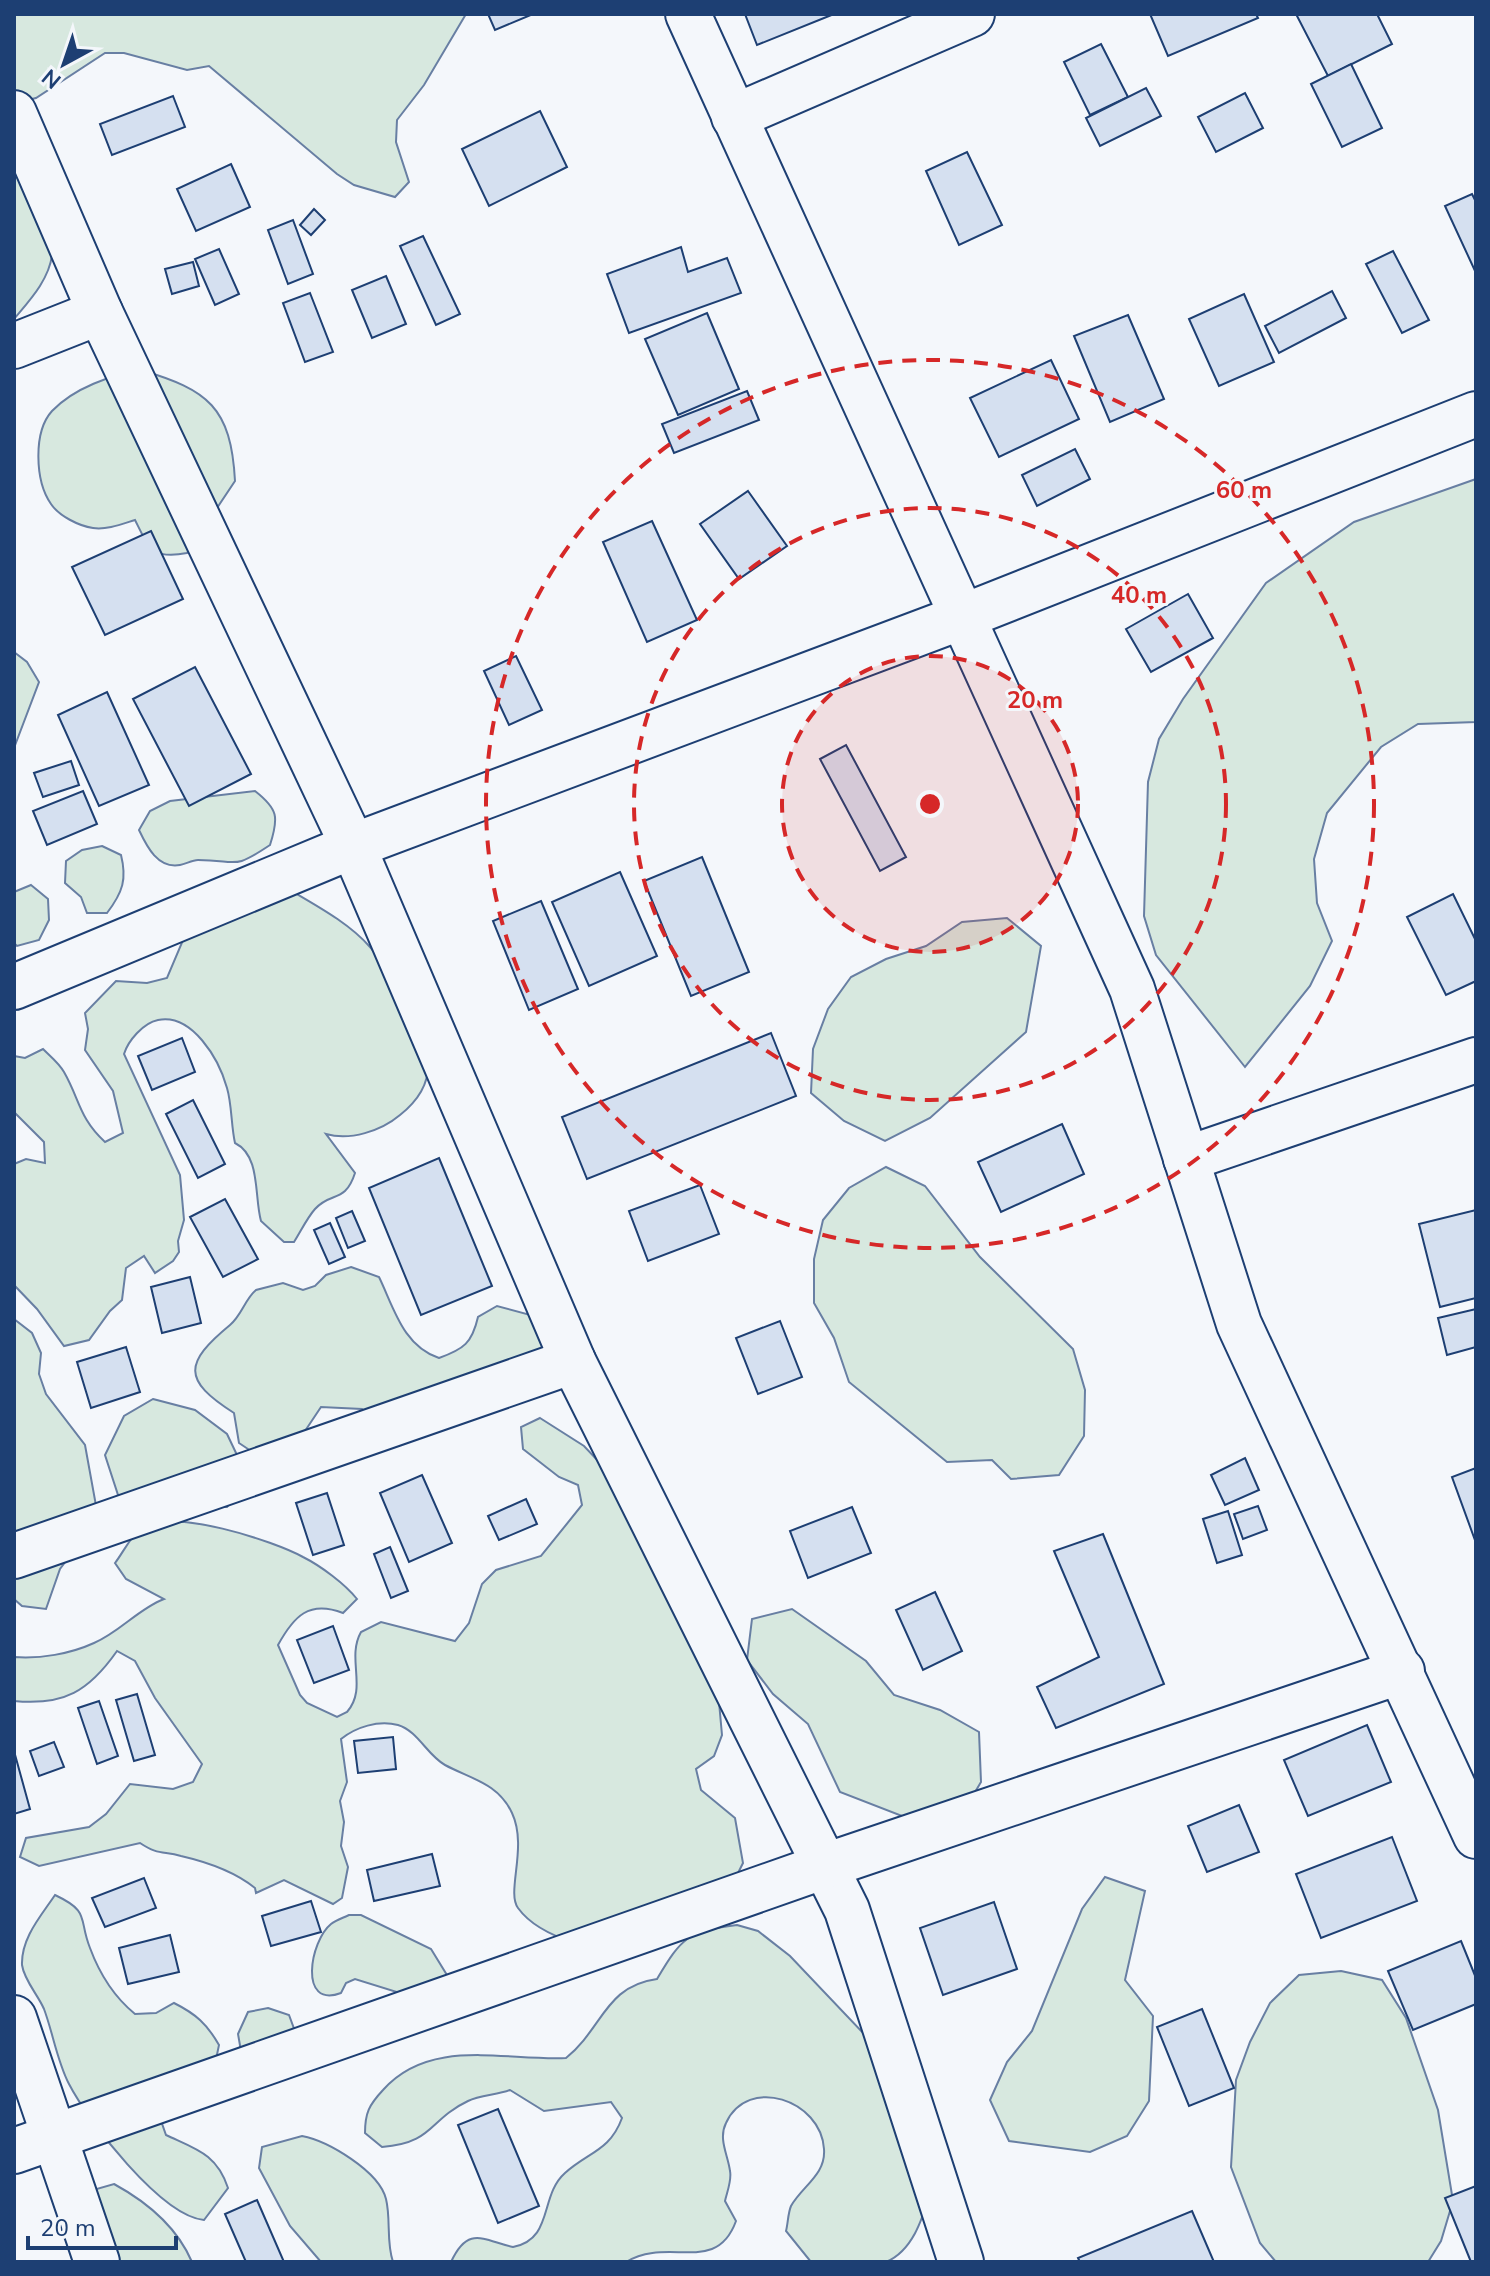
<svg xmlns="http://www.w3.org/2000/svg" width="1490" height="2276" viewBox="0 0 1490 2276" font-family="'Nunito Sans',sans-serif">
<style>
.green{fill:#d7e8df;stroke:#687fa3;stroke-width:2}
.building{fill:#d5e0f0;stroke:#1d3f73;stroke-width:2}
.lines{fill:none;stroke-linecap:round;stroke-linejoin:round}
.street-casing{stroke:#1d3f73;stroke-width:48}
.street{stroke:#f4f7fb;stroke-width:44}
.ring{fill:none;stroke:#d62828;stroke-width:4;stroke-dasharray:14 10}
.centre{fill:#d62828;stroke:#f4f7fb;stroke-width:4}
.ring-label{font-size:24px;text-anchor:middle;font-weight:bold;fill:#d62828;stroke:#f4f7fb;stroke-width:6;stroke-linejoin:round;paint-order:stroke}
</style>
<rect width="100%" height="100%" fill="#f4f7fb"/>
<g class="green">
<path d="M 14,14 L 466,14 L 424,85 L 397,120 L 396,142 L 409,182 L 395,197 L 354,185 L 337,174 L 209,66 L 187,70 L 124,53 L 105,53 L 36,98 L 15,103 C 32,151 56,203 52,255 C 49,280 29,301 14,319 Z"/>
<path d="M 141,370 C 208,390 231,407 235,481 L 187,553 C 152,560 149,548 135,520 C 122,524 107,530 93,528 C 79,526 59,516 51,504 C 35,481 33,432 52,411 C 74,388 111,375 141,370 Z"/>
<polygon points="1476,479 1476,722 1418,724 1381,747 1327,813 1314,859 1317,903 1332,941 1310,986 1245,1067 1156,955 1144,916 1148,782 1159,739 1183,699 1266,583 1354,522"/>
<polygon points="14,652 27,662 39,682 14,748"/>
<path d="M 255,791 C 278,809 279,817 270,845 C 231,871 239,860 198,860 C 192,860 186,864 180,865 C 158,869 147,847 139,830 L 150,811 L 170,801 Z"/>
<path d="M 102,846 L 121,855 C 127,879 123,892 107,913 L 87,913 L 81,897 L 65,883 L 66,861 L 82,850 Z"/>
<polygon points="31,885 48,899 49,920 39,940 17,946 14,943 14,892"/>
<path d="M 290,890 C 317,906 349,923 370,947 C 381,959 389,979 398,993 C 425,1037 449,1076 400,1115 C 381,1131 350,1141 326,1134 L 355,1173 C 345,1204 331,1191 315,1209 C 307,1218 301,1231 294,1242 L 284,1242 L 261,1221 C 254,1196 261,1156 235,1143 C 231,1125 232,1105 227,1088 C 219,1059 192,1013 158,1020 C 143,1023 128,1041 124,1054 L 180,1175 L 184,1220 L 178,1241 L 179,1252 L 173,1261 L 155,1273 L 144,1256 L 126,1268 L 122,1300 L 110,1311 L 89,1340 L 64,1346 L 37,1309 L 14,1285 L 14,1164 L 26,1159 L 45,1163 L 44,1142 L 14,1112 L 14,1056 L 25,1058 L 43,1049 C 50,1056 59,1063 64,1072 C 80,1100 79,1118 105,1142 L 123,1133 L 113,1091 L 85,1050 L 88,1029 L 85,1013 L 116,981 L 147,983 L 167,978 L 186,933 Z"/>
<polygon points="1007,918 1041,946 1026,1032 930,1118 885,1141 844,1121 811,1093 813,1049 828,1009 851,977 886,959 926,946 962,922"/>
<polygon points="886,1167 925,1186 980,1257 1073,1349 1085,1390 1084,1436 1059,1475 1011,1479 992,1460 947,1462 849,1382 834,1338 814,1303 814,1259 823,1220 849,1188"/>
<path d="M 351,1267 L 379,1277 C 394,1308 403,1346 439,1358 C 464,1349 472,1343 478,1317 L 497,1306 L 538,1317 L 557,1346 L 395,1433 L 362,1409 L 321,1407 L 301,1437 L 257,1455 L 239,1443 L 234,1413 C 182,1380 184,1363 230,1325 C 242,1315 245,1299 256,1290 L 283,1283 L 303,1290 L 315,1286 L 326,1275 Z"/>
<polygon points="14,1319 32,1333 41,1353 39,1374 46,1394 85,1445 97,1511 87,1533 60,1569 46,1609 22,1606 14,1599"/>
<polygon points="153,1399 195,1410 227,1434 237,1455 234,1499 227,1507 120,1501 105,1455 124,1416"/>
<path d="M 540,1418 L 584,1446 L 601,1464 L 718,1691 L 722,1735 L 714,1756 L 696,1769 L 701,1790 L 735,1818 L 743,1863 L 733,1883 L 575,1943 C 556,1937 531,1926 518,1908 C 506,1892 528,1847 512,1813 C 498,1783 471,1779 445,1765 C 427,1755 418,1731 398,1725 C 378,1720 356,1727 341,1739 L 347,1782 L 340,1801 L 344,1822 L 341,1846 L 348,1867 L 342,1898 L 333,1904 L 284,1880 L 256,1893 L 255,1888 C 234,1871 207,1862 181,1856 C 162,1851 158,1855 140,1843 L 39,1866 L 20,1857 L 26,1838 L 89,1827 L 106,1814 L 130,1784 L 173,1789 L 193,1782 L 202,1764 L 155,1698 L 135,1661 L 117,1651 C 89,1691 64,1706 14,1701 L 14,1657 C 40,1659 70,1654 94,1643 C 120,1632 138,1609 164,1599 L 126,1579 L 115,1563 C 123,1553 131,1535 142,1528 C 171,1507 274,1541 303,1557 C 321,1566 345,1584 357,1599 L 343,1613 C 309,1600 294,1616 278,1645 L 300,1695 L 307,1703 L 337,1717 L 347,1712 C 368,1688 346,1659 361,1632 L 381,1622 L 455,1641 L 469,1623 L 482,1584 L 496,1570 L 541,1556 L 582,1505 L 578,1485 L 559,1477 L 523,1449 L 521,1427 Z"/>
<polygon points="792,1609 866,1661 894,1695 940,1710 979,1732 981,1782 959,1819 920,1823 840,1792 808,1724 773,1694 747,1660 752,1619"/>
<polygon points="1105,1877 1145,1891 1125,1980 1153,2016 1149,2101 1127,2136 1090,2152 1009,2141 990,2100 1007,2062 1032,2031 1082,1909"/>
<path d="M 55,1895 C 91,1912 78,1918 90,1948 C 100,1975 113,1996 135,2014 L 156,2013 L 174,2003 C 196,2014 207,2024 219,2045 L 214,2069 L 159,2115 L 166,2135 C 196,2149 217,2154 228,2188 L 204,2220 C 161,2216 88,2121 69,2084 C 57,2061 53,2033 44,2009 C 38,1995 24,1980 22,1965 C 21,1938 41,1916 55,1895 Z"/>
<path d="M 349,1915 L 361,1915 L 431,1949 L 450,1980 L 403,1994 L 355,1979 L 346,1983 L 341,1993 C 298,2009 310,1941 331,1924 C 336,1920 343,1918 349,1915 Z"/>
<path d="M 737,1925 L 758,1931 L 790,1956 L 884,2055 L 935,2179 C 925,2208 917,2249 886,2262 L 811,2262 L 786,2231 C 788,2223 788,2213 791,2206 C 802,2186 826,2175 824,2149 C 821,2100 748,2075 726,2123 C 718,2139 728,2155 730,2171 C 732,2180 727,2192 725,2201 L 736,2221 C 716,2276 668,2236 626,2262 L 451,2262 C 468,2225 483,2240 513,2247 C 554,2239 539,2196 565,2173 C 588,2152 610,2151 622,2118 L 611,2102 L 544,2111 L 510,2090 C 497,2095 480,2095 468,2101 C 428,2120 434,2143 382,2147 L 365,2133 C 365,2113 369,2105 383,2090 C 430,2037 505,2061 566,2058 C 603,2028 605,1986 657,1979 C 682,1937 688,1931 737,1925 Z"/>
<polygon points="1341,1971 1382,1980 1406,2018 1438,2110 1453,2201 1441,2241 1428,2262 1276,2262 1260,2243 1231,2167 1236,2080 1250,2042 1270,2003 1299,1975"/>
<polygon points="268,2008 289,2015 296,2034 242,2057 238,2034 248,2012"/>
<path d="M 302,2136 C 328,2141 379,2171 386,2199 C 391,2219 386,2242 393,2262 L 321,2262 L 290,2226 L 259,2168 L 262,2147 Z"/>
<path d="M 114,2184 C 147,2202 177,2227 192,2262 L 73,2262 L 71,2256 L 93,2190 Z"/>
</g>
<g class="building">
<polygon points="488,14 533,14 495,30"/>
<polygon points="745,14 834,14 757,45"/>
<polygon points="1150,14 1256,14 1258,18 1168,56"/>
<polygon points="1296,14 1377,14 1392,44 1328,76"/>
<polygon points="1101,44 1128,97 1090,115 1064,62"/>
<polygon points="1351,64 1382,128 1342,147 1311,84"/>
<polygon points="1146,88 1161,116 1100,146 1086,118"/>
<polygon points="1245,93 1263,128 1216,152 1198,117"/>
<polygon points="173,96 185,127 112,155 100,124"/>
<polygon points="540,111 567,167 489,206 462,149"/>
<polygon points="967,152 1002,225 959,245 926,171"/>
<polygon points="231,164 250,207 196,231 177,189"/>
<polygon points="1472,194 1476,202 1476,273 1445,206"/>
<polygon points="314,209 325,220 311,235 300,225"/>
<polygon points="293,220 313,274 288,284 268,230"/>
<polygon points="423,236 460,314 436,325 400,246"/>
<polygon points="681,247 688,272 727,258 741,293 629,333 607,274"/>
<polygon points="219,249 239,294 215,305 195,259"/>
<polygon points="1393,251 1429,320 1402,333 1366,264"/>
<polygon points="193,262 199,286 172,294 165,269"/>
<polygon points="386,276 406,324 372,338 352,290"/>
<polygon points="1332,291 1346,318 1279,353 1265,326"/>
<polygon points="310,293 333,352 305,362 283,303"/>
<polygon points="1244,294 1274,362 1219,386 1189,319"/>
<polygon points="707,313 739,389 678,415 645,339"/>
<polygon points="1128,315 1164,399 1110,422 1074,336"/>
<polygon points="1051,360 1079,419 999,457 970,398"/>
<polygon points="747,391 759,420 674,453 662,424"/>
<polygon points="1075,449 1090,479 1037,506 1022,475"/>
<polygon points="748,491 787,546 739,579 700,524"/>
<polygon points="652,521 697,620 647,642 603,542"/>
<polygon points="151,531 183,599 105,635 72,567"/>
<polygon points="1188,594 1213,638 1151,672 1126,629"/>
<polygon points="516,656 542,710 509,725 484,671"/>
<polygon points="195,667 251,774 189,806 133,699"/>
<polygon points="107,692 149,785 99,806 58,715"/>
<polygon points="846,745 906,857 880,871 820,759"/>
<polygon points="71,761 79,785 43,797 34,773"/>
<polygon points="83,791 97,824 47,845 33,811"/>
<polygon points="702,857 749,972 691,996 644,881"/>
<polygon points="620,872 657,956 589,986 552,902"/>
<polygon points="1453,894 1476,941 1476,981 1446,995 1407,917"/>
<polygon points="541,901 578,989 529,1010 493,921"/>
<polygon points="771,1033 796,1096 587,1179 562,1117"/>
<polygon points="182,1038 195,1072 152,1090 138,1056"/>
<polygon points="193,1100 225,1164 198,1178 166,1114"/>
<polygon points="1062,1124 1084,1174 1001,1212 978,1162"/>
<polygon points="439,1158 492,1286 421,1315 369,1188"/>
<polygon points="700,1185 719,1234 648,1261 629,1211"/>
<polygon points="225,1199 258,1259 223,1277 190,1217"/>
<polygon points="1476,1210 1476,1298 1440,1307 1419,1224"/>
<polygon points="352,1211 365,1241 348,1248 336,1218"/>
<polygon points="330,1223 345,1257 329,1264 314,1230"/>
<polygon points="190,1277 201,1323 162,1333 151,1287"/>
<polygon points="1476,1309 1476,1347 1447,1355 1438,1318"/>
<polygon points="780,1321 802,1377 758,1394 736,1338"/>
<polygon points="126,1347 140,1392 91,1408 77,1362"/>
<polygon points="1245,1458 1259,1490 1225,1505 1211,1475"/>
<polygon points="1476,1468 1476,1543 1452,1477"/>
<polygon points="422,1475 452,1543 409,1562 380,1493"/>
<polygon points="327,1493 344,1545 313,1555 296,1503"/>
<polygon points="526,1499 537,1524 499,1540 488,1516"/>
<polygon points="1258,1506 1267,1530 1243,1539 1234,1514"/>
<polygon points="852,1507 871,1553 808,1578 790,1531"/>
<polygon points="1228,1511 1242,1555 1217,1563 1203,1519"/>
<polygon points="1103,1534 1164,1684 1056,1728 1037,1687 1099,1657 1054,1551"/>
<polygon points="390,1547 408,1591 391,1598 374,1554"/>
<polygon points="935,1592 962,1651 923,1670 896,1610"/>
<polygon points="333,1626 349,1670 314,1683 297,1640"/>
<polygon points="137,1694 155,1755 134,1761 116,1700"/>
<polygon points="99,1701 118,1756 97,1764 78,1708"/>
<polygon points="1367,1725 1391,1782 1308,1816 1284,1760"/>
<polygon points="393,1737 396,1769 358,1773 354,1741"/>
<polygon points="54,1742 64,1767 39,1776 30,1751"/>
<polygon points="14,1751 30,1809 14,1814"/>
<polygon points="1239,1805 1259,1852 1207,1872 1188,1826"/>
<polygon points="1392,1837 1417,1901 1321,1938 1296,1874"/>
<polygon points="432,1854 440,1886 374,1901 367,1870"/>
<polygon points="144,1878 156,1908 105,1927 92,1898"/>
<polygon points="311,1901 321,1932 271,1946 262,1916"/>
<polygon points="994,1902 1017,1969 943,1995 920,1928"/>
<polygon points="170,1935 179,1972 128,1984 119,1948"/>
<polygon points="1461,1941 1476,1978 1476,2004 1413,2030 1388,1971"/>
<polygon points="1202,2009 1234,2088 1189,2106 1157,2027"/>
<polygon points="498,2109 539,2206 498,2223 458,2125"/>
<polygon points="1476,2186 1476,2262 1471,2262 1445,2198"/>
<polygon points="257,2200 284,2262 246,2262 225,2214"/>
<polygon points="1192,2211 1214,2262 1080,2262 1078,2258"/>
</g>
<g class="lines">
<g class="street-casing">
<g id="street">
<polyline points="688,14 1132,989 1239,1324 1476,1836"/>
<polyline points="14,113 100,312 353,846 573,1361 847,1910 961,2262"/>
<polyline points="734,117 972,14"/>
<polyline points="14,346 100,312"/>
<polyline points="14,987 353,846 962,617 1476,414"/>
<polyline points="1186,1159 1476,1060"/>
<polyline points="14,1556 573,1361"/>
<polyline points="14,2018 97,2262"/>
<polyline points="14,2151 825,1866 1402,1671"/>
</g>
</g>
<use href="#street" class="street"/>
</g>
<circle cx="930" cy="804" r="148" fill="#d62828" fill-opacity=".12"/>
<g class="ring">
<circle cx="930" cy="804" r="148"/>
<circle cx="930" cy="804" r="296"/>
<circle cx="930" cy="804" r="444"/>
</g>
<circle cx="930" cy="804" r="12" class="centre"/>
<g class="ring-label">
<text x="1244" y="498">60 m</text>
<text x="1139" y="603">40 m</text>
<text x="1035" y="708">20 m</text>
</g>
<rect width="1490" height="2276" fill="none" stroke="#1d3f73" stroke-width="32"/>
<g transform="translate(64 64) rotate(220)" stroke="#f4f7fb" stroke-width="6" paint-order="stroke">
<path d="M0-6L14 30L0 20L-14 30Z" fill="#1d3f73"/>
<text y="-12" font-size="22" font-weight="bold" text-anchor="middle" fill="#1d3f73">N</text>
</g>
<path d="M28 2236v12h148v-12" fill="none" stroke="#1d3f73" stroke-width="4"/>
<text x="40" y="2236" font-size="24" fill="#1d3f73" stroke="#f4f7fb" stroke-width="6" paint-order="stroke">20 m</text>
</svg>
